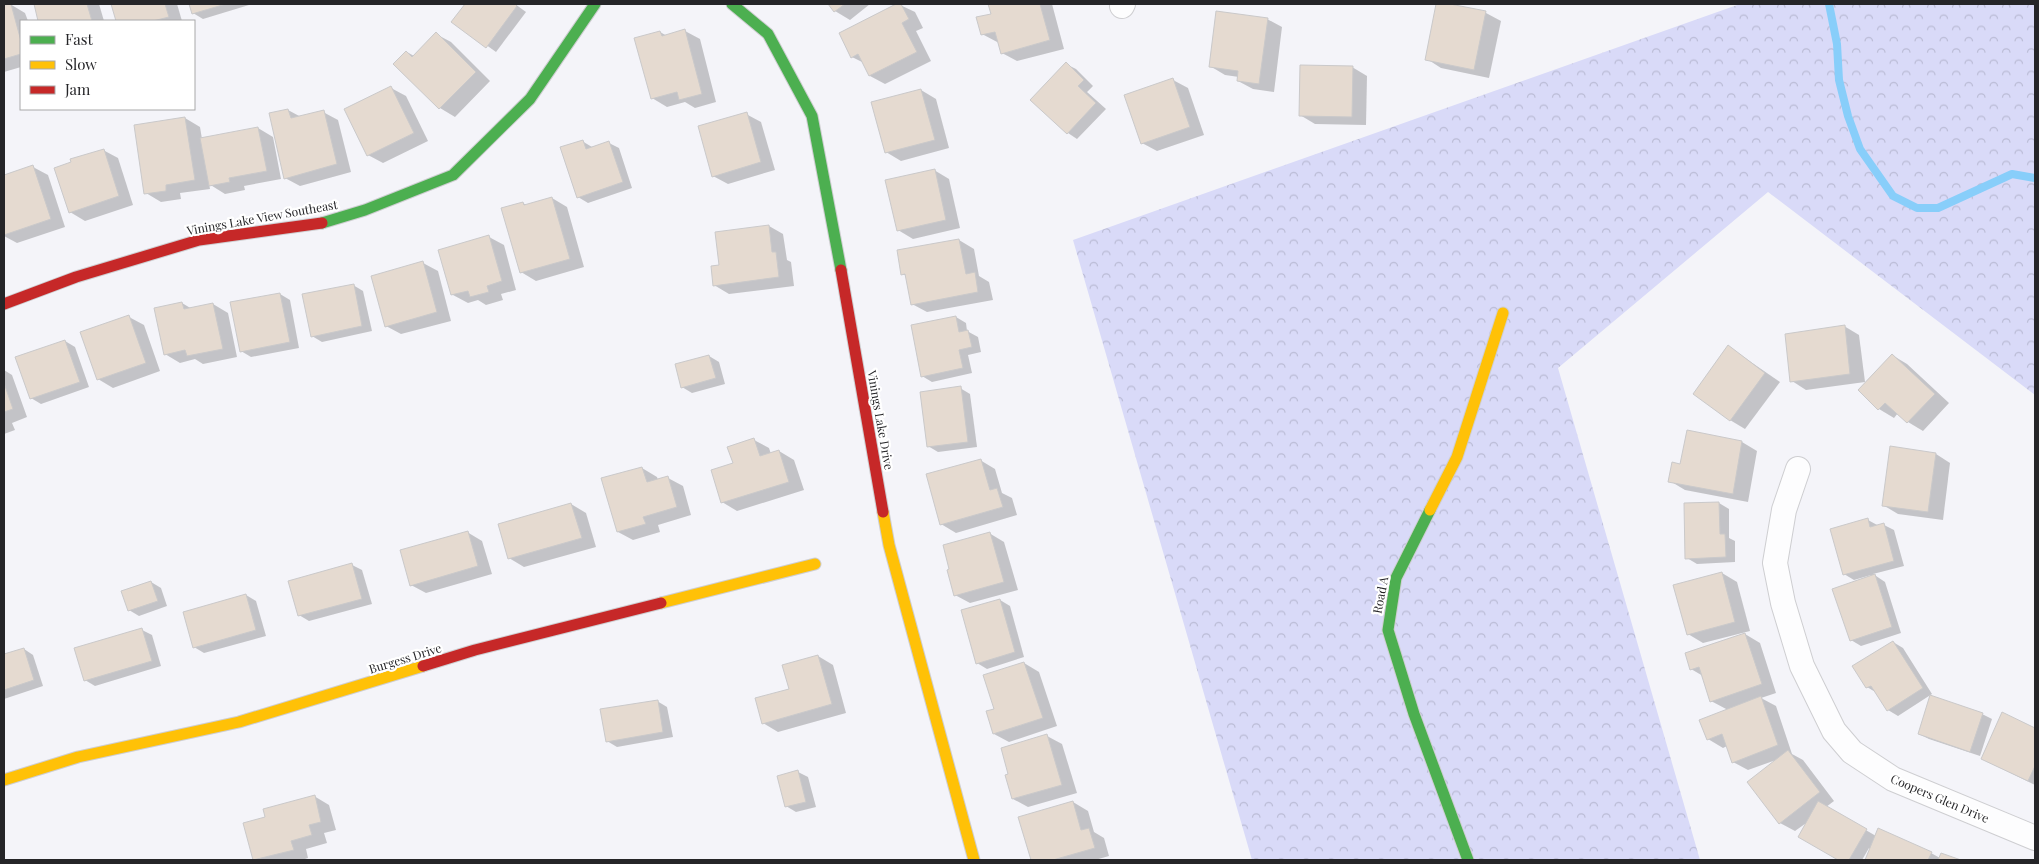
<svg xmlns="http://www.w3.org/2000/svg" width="2039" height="864" viewBox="0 0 2039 864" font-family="'Playfair Display',serif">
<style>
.forest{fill:url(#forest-crowns)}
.shadow{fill:#0003}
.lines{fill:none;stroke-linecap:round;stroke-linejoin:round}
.stream{stroke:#88cefa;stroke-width:8}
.building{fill:#e5dad0;stroke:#cac9ca}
.street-casing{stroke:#ceced1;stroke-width:26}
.fast-casing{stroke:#ceced1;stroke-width:13}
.slow-casing{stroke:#ceced1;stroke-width:13}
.jam-casing{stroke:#ceced1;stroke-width:13}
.street{stroke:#fdfdfe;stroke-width:24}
.fast{stroke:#4caf50;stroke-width:11}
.slow{stroke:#ffc107;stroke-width:11}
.jam{stroke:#c62828;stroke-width:11}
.labels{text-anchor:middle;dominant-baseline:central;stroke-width:4.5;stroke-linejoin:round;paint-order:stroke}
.street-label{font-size:12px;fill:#252528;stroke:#fff}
</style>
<defs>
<pattern id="forest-crowns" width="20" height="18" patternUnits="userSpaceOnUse" patternTransform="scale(1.25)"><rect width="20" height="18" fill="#d9daf8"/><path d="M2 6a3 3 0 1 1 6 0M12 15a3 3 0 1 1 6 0" fill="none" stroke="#babbd5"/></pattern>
</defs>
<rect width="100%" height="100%" fill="#f4f4f9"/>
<polygon class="forest" points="1740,4 2035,4 2035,395 1768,192 1558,368 1700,860 1252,860 1073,240"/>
<g class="shadow">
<polygon points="10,4 25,13 28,21 21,21 21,67 4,72 4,6"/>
<polygon points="35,4 99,4 104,21 40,21"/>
<polygon points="112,4 177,4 182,21 117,21"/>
<polygon points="190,4 249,4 249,5 203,19 193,13"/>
<polygon points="466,4 515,4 526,12 496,52 453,21"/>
<polygon points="829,4 870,4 850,20 835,11"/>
<polygon points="898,4 915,12 923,28 916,31 931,61 885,84 870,76 864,63 852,57 840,33"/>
<polygon points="989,4 1052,4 1064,49 1017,61 1002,53 999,43 982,34 992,14"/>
<polygon points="1437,4 1486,13 1501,21 1489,78 1441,68 1427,59"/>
<polygon points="1267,19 1282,27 1274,92 1253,89 1238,81 1239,77 1225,75 1210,66"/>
<polygon points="685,31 700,39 716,102 695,108 685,102 667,107 652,98 660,32 667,36"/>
<polygon points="436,34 451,42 490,81 455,117 440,108 395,64 407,52 414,56"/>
<polygon points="1066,64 1076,69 1093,86 1087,92 1106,109 1077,139 1068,133 1032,100"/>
<polygon points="1352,67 1367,76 1366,125 1315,124 1300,115"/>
<polygon points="1173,80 1188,88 1204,135 1157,151 1142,143"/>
<polygon points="391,88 406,96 428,141 383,163 368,155"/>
<polygon points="921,90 936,99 949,148 901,161 886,152"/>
<polygon points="288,110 301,117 323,112 338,120 351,172 300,186 285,178"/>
<polygon points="746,114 761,122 775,170 728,184 713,176"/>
<polygon points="185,118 200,127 202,139 258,128 273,137 281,179 244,186 245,190 225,194 209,184 210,189 180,193 181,199 161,202 146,193"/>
<polygon points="582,141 592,147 609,143 619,148 632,188 588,203 578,197"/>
<polygon points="103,150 118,158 133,205 85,221 70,212"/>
<polygon points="33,167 48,175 65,227 17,243 4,236 4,175"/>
<polygon points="934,170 949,179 960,228 913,239 898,230"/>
<polygon points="552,198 567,207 584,267 536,281 521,272 523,203 528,206"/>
<polygon points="769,226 783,234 787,260 791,262 794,286 729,294 714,285 720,266"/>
<polygon points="489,237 504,245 516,290 501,294 503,300 486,305 478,300 468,303 453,295"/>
<polygon points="959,240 974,249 979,276 989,282 993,300 927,312 912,304 907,276 902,274"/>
<polygon points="423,263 438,271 451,321 401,334 386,326"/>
<polygon points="353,285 363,291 372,331 322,342 312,336"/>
<polygon points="280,294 290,300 299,348 251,357 241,351"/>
<polygon points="182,303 192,309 213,304 228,313 237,357 203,364 195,359 180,363 165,354"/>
<polygon points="129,317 144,325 160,371 113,388 98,379"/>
<polygon points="956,317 966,323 967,331 978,337 981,352 968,355 972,373 932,382 922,376"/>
<polygon points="1844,326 1859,335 1865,382 1806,390 1792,381"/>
<polygon points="65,341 75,347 89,387 41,404 31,398"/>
<polygon points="1729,347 1780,382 1745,429 1730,420"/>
<polygon points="1892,355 1907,364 1949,403 1923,431 1908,422 1898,413 1894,418 1879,409 1859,390"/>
<polygon points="709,356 719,362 725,384 692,393 682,387"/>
<polygon points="4,370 12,375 27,417 12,423 15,430 4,434"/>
<polygon points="960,388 970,394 977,447 938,452 928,446"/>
<polygon points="1688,432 1742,442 1757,451 1748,502 1685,490 1670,481 1681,465"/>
<polygon points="754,440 769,448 771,454 779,451 794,460 804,490 737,511 722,502 734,464"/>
<polygon points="1936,454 1950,463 1943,520 1898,514 1883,505"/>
<polygon points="980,460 995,469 1002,493 1012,498 1017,515 956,533 941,524"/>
<polygon points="642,468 657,477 658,480 668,478 683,486 691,515 658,525 660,532 633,540 618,532"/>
<polygon points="1719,503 1729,509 1729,538 1735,541 1735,562 1697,564 1687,558"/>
<polygon points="571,504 586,513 596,547 524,567 509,558"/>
<polygon points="1868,520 1879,526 1884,525 1894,530 1904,566 1873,574 1885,582 1901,633 1861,646 1851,640 1871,577 1871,575 1854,580 1844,574"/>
<polygon points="467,532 482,541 492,574 426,593 411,585"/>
<polygon points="989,533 1004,542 1018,590 970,603 955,595"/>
<polygon points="352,565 362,570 372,604 309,621 299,615"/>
<polygon points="1722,573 1737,582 1750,631 1703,643 1688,634"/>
<polygon points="151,582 161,588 167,606 139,616 129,610"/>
<polygon points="246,595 256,601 266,636 204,653 194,647"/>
<polygon points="1000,600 1010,606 1024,657 987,669 977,663"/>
<polygon points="142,630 152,635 161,666 95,686 85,680"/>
<polygon points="1745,634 1760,643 1776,693 1761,698 1776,706 1792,754 1803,760 1834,801 1826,807 1876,836 1931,853 1940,858 1942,855 1957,860 1866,860 1871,849 1869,848 1862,860 1841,860 1800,836 1809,821 1795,831 1780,823 1776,760 1748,770 1733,762 1727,746 1723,748 1708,739 1728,710 1711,701 1703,676 1691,669"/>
<polygon points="1893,642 1903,648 1932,694 1898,716 1888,710 1877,693 1867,687"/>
<polygon points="24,649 33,655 43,686 4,699 4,656"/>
<polygon points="818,656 833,665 846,713 778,732 763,723"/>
<polygon points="1024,663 1039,672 1057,726 1009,742 994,734"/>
<polygon points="657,701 667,707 673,737 617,747 607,741"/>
<polygon points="1982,714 1992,719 1980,756 1929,739 1919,734"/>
<polygon points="2003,714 2035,729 2035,785 1982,759"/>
<polygon points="1047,736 1062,744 1077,793 1028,807 1013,799 1010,775"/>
<polygon points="798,772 808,777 816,807 796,812 786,806"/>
<polygon points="314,796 329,805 336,830 324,833 327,843 306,849 308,858 302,860 254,860 244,824 266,818"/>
<polygon points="1073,802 1088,811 1094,832 1104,838 1109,856 1095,860 1032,860 1020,818"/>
</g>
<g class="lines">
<polyline class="stream" points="1829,4 1837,44 1839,80 1848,116 1860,149 1893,196 1917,208 1938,208 2012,174 2035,178"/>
</g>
<g class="building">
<polygon points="11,4 21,41 21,54 4,59 4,5"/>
<polygon points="34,4 87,4 92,21 38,21"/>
<polygon points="111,4 165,4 169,17 153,21 116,21"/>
<polygon points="189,4 226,4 192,14"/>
<polygon points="465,4 515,4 517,6 486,48 451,22"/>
<polygon points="828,4 845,4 834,12"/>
<polygon points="896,4 901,4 909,19 902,23 917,52 869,76 858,54 851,58 839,33"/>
<polygon points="988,4 1040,4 1050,40 1001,54 995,32 981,35 976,17 991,14"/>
<polygon points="1436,4 1450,4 1486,11 1474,70 1425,60"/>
<polygon points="1216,11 1268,18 1259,84 1237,81 1238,71 1209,67"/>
<polygon points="685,29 702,94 679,100 677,92 651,99 634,38 660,31 662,36"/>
<polygon points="436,32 476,72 439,109 393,64 406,51 412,57"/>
<polygon points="1066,62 1084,80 1078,86 1096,103 1067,134 1030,100"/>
<polygon points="1300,65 1353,66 1352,117 1299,116"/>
<polygon points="1173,78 1190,127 1141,144 1124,95"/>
<polygon points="391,86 414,133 367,156 344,109"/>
<polygon points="921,89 935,140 885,153 871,102"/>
<polygon points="288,109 291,118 324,110 337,164 284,179 269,113"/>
<polygon points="747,112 761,162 712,177 698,126"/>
<polygon points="185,117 195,180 166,185 166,191 144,194 134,125"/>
<polygon points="258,127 267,171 229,178 230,182 209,186 200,138"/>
<polygon points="583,140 586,149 609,141 623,182 577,198 560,147"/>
<polygon points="104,149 119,196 69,213 54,168 71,162 70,159"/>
<polygon points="33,165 51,219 4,235 4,175"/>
<polygon points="935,169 946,220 897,231 885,180"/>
<polygon points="552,197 570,259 520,273 501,208 523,202 524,205"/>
<polygon points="769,225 772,252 776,252 779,277 713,286 711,266 719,265 715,232"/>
<polygon points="489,235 502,281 487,286 489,292 470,297 468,291 451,295 438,250"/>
<polygon points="959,239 966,274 975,272 978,292 911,305 905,274 901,275 897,250"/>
<polygon points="423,261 437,312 385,327 371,276"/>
<polygon points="354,284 362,326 311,337 302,294"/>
<polygon points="280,293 290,342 240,352 230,302"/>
<polygon points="182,302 184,309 213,303 223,349 187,356 185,350 164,355 154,308"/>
<polygon points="129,315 146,363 97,380 80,332"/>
<polygon points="956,316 959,332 968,330 972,347 959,350 963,368 921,377 911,325"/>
<polygon points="1845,325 1850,374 1790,382 1785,334"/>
<polygon points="65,340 80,382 30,399 15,357"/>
<polygon points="1728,345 1765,373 1730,421 1693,394"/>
<polygon points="1892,354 1935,394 1907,423 1885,403 1878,410 1858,390"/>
<polygon points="709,355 716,378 681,388 675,364"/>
<polygon points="4,383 13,409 4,412"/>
<polygon points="961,386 968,442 927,447 920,392"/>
<polygon points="1687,430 1742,441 1733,494 1668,482 1672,462 1680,464"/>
<polygon points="754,438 760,456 779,450 789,482 721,503 711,470 733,463 727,447"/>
<polygon points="1890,446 1936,453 1928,512 1882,506"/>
<polygon points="981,459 990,490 997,488 1003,507 940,525 926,474"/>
<polygon points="642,467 647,482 668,476 677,507 643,517 646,524 617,532 601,478"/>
<polygon points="1719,502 1720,534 1725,534 1726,557 1685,559 1684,503"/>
<polygon points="571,503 582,538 508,559 498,524"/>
<polygon points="1868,518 1870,527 1884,523 1894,561 1843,575 1830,529"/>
<polygon points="468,531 478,566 410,586 400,550"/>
<polygon points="990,532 1004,582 954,596 947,570 949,569 943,545"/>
<polygon points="352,563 362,599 298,616 288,581"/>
<polygon points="1722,572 1735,622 1687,635 1673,585"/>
<polygon points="1875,574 1892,627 1850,641 1832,589"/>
<polygon points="151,581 158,601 128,611 121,591"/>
<polygon points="246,594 256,630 193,648 183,612"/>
<polygon points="1000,599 1015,652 976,664 961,610"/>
<polygon points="142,628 152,661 84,681 74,648"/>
<polygon points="1745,633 1762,684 1710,702 1699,667 1690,670 1685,653"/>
<polygon points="1893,641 1923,688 1887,711 1871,686 1866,688 1852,666"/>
<polygon points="24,648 34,680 4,690 4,654"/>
<polygon points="818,655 832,704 762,724 755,698 789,689 782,665"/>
<polygon points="1024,662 1043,718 993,734 986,711 994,709 983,675"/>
<polygon points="1930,695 1983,713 1970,752 1918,734"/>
<polygon points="1761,696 1778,745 1732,763 1722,734 1707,740 1699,720"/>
<polygon points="658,700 663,732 606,742 600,709"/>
<polygon points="2002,712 2035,728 2035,766 2028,781 1981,759"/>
<polygon points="1047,734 1062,785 1012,799 1005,775 1008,774 1001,748"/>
<polygon points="1788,750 1820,792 1779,824 1747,782"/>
<polygon points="798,770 806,802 785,807 777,776"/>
<polygon points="315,795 321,822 309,825 312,835 291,841 294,850 253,860 243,823 265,817 263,809"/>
<polygon points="1073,801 1081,830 1089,828 1095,848 1053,860 1031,860 1018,817"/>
<polygon points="1818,801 1867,829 1849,860 1838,860 1798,837"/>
<polygon points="1878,828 1932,852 1928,860 1865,860"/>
<polygon points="1941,853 1961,860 1938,860"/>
</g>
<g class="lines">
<g class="street-casing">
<g id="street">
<polyline points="1122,6 1123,4"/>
<polyline points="1798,469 1784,510 1775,563 1783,603 1802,666 1834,731 1852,752 1893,779 2035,838"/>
</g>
</g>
<g class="fast-casing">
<g id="fast">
<polyline points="732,4 768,34 812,116 841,270"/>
<polyline points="322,223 365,210 453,175 530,99 595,4"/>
<polyline points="1430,510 1396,578 1388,630 1414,714 1468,860"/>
</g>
</g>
<g class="slow-casing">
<g id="slow">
<polyline points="1430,510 1457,457 1503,313"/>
<polyline points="883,512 889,545 974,860"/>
<polyline points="661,603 815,564"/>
<polyline points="4,780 78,757 239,722 423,666"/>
</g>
</g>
<g class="jam-casing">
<g id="jam">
<polyline points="841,270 883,512"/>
<polyline points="4,304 76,277 199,240 322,223"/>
<polyline points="423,666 475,650 661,603"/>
</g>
</g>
<use href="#street" class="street"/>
<use href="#fast" class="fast"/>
<use href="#slow" class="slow"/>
<use href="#jam" class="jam"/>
</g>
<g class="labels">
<g class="street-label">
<text transform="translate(262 217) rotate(-10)">Vinings Lake View Southeast</text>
<text transform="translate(881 420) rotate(80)">Vinings Lake Drive</text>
<text transform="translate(1380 595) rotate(-79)">Road A</text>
<text transform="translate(405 658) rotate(-17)">Burgess Drive</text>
<text transform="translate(1940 798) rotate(23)">Coopers Glen Drive</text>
</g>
</g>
<rect width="2039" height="864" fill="none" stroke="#252528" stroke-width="10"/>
<rect x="20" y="20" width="175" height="90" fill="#ffffff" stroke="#a8a8a9"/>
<rect x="30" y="36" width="25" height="8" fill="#4caf50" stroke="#a8a8a9"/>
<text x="65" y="45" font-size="15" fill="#252528">Fast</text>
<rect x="30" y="61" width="25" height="8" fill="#ffc107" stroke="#a8a8a9"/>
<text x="65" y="70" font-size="15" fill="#252528">Slow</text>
<rect x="30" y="86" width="25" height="8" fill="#c62828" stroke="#a8a8a9"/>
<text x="65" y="95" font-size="15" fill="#252528">Jam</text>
</svg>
